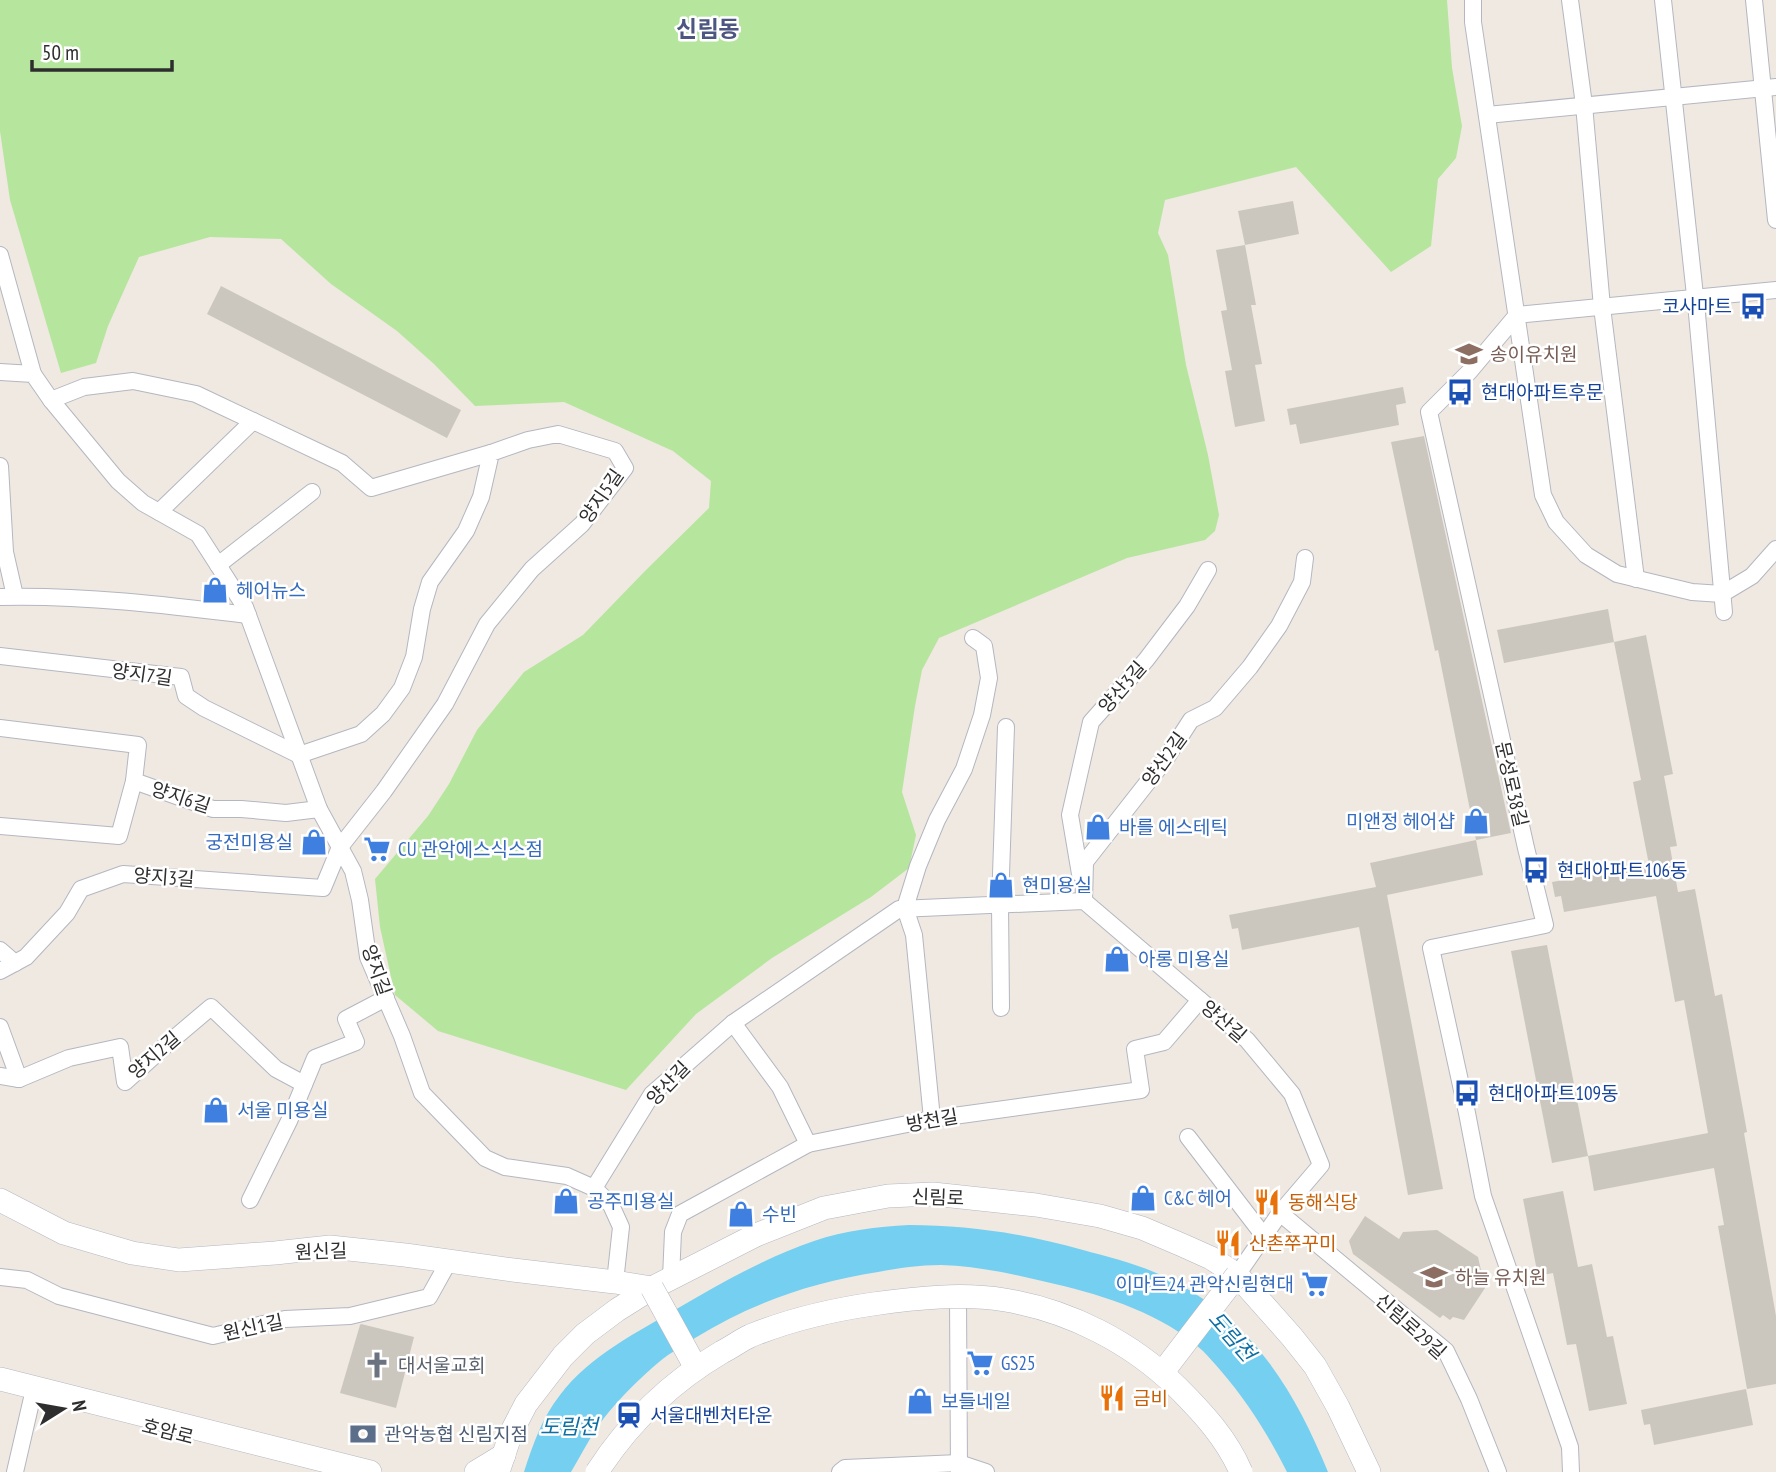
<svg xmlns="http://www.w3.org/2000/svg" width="1776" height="1472" viewBox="0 0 1776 1472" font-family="'PT Sans Narrow','Noto Sans KR',sans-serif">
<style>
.green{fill:#b6e59e}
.water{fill:#75cff0}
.building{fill:#cbc7bf}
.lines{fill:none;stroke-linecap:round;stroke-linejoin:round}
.street-casing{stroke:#b4b7c1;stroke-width:18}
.secondary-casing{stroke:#b4b7c1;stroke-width:24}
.street{stroke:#fff;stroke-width:16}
.secondary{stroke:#fff;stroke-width:23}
.secondary-bridge-casing{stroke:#b4b7c1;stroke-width:24;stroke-linecap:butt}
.secondary-bridge{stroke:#fff;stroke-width:23}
.labels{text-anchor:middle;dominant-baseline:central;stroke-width:5;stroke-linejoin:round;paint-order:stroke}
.transit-label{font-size:19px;fill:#164399;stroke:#fff;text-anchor:start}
.education-label{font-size:19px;fill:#785e54;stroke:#fff;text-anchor:start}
.street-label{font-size:19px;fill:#2e2e2e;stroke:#fff}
.shop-label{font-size:19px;fill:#366cbe;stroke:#fff;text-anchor:start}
.food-label{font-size:19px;fill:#c56008;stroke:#fff;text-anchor:start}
.worship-label{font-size:19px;fill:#5b616d;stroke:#fff;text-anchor:start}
.service-label{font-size:19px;fill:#4e5e75;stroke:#fff;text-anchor:start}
.water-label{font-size:21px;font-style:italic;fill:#0d6fa3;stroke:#fff}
.quarter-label{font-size:23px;font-weight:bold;fill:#4d5680;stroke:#fff}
</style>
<rect width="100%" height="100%" fill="#efe9e1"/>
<polygon class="green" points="0,0 1447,0 1452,68 1462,126 1456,158 1438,179 1431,246 1391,272 1296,167 1165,200 1158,233 1168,255 1186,365 1208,455 1219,515 1215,531 1205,540 1127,558 939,638 922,670 915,706 902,792 916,835 909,868 871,897 772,958 696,1014 626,1090 438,1031 395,995 380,927 375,879 428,816 449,784 477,730 524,672 583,635 646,570 709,508 711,481 673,451 564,402 475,406 434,364 397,331 331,284 281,239 210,237 139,257 108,326 96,363 61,373 10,200 0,131"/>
<path class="water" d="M 909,1225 C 968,1225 1027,1234 1083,1250 C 1112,1258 1142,1265 1169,1279 C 1252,1320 1294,1389 1328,1472 L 1287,1472 C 1269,1436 1247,1401 1221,1371 C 1215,1364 1209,1357 1203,1351 C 1163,1314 1106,1296 1055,1284 C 1018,1275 979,1266 941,1265 C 919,1265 899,1268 878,1272 C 813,1282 751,1303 695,1338 C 680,1347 665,1356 652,1368 C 633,1385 613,1405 598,1426 C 588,1441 580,1457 571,1472 L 524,1472 C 533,1444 542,1418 560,1395 C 590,1355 638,1332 680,1307 C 723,1282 767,1257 814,1241 C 845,1230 877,1227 909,1225 Z"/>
<g class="building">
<polygon points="1293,201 1299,234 1245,245 1238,211"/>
<polygon points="1245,245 1256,305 1251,305 1262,364 1255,365 1265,421 1235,427 1225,371 1232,370 1221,311 1227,310 1216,250"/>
<polygon points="221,286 461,410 447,438 207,314"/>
<polygon points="1403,387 1406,403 1396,405 1399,425 1300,444 1296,424 1290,425 1287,409"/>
<polygon points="1424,436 1511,833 1476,840 1483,875 1387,895 1443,1189 1408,1195 1359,927 1242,950 1238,928 1232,929 1229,915 1376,887 1370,863 1476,840 1438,650 1435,651 1391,442"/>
<polygon points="1608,609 1614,642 1504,663 1497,630"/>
<polygon points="1646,635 1673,774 1664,776 1677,846 1670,847 1678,892 1695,889 1715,996 1722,994 1747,1132 1744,1133 1776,1316 1776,1384 1747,1389 1718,1226 1724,1225 1714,1168 1594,1191 1588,1156 1708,1133 1684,1000 1675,1002 1656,896 1564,912 1561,896 1555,897 1552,882 1649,865 1633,782 1641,780 1614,642"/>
<polygon points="1547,945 1588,1156 1552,1163 1511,951"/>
<polygon points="1563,1191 1578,1267 1592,1264 1607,1337 1613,1336 1627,1404 1589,1411 1576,1344 1567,1345 1553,1273 1538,1276 1523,1199"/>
<polygon points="1365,1216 1399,1239 1403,1232 1437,1230 1478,1257 1485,1288 1464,1320 1453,1317 1450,1320 1443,1315 1440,1318 1353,1254 1349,1241"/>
<polygon points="361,1324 414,1337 396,1408 340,1393 360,1325"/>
<polygon points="1746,1389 1753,1425 1654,1445 1650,1424 1644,1425 1641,1410"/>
</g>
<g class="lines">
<g class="street-casing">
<g id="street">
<polyline points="1473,0 1473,22 1543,495 1556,522 1586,555 1617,574 1692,592 1722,594"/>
<polyline points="1570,0 1584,105 1602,307 1636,579"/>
<polyline points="1663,0 1697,314 1724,612"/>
<polyline points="1754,0 1776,220"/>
<polyline points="1487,115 1776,87"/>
<polyline points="0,255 33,374"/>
<polyline points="0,372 33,374 51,400 118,481 143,503 198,534 245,607 319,809 353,871 360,900 368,957 402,1036 422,1093 485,1158 505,1167 567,1176 594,1188 611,1205 621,1227 615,1282"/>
<polyline points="51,400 84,387 133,381 196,394 342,463 371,488 491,453"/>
<polyline points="0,466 5,552 15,596"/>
<polyline points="159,512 253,421"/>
<polyline points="218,565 312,492"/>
<polyline points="1722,594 1752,576 1776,549"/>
<path d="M 0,597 C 83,595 166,605 248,615"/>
<polyline points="0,656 181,677 186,696 204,708 299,755 361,734 383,714 402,688 414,657 422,609 430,582 466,531 481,497 491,453 528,440 558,434 615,451 625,468 582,524 532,569 487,624 445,704 384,791 340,847 323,888 123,874 81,889 67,913 26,957 0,971"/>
<polyline points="0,728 138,745 134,781 213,809 241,809 286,813 319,809"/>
<polyline points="0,826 119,836 134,781"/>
<polyline points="1080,874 1070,815 1091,722 1146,660 1187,606 1208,570"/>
<polyline points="1084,901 1085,862 1165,760 1191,720 1215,708 1250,667 1279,626 1302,582 1305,558"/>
<polyline points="0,950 15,963"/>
<polyline points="1001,1008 1000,904 1006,727"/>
<polyline points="733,1023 780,1087 808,1144"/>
<polyline points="0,1027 19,1079"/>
<polyline points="0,1076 19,1079 69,1058 120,1047 125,1082 165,1046 211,1007 276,1069 304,1084"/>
<polyline points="932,1119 914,935 905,908 918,866 937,820 964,769 982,715 989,678 984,646 973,638"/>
<polyline points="1188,1137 1264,1236"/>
<polyline points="594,1188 652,1094 733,1023 899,909 1084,901 1247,1040 1292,1094 1321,1165 1280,1213 1237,1275"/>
<polyline points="250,1200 289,1121 315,1058 356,1042 346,1019 386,998"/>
<polyline points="1280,1213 1446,1351 1469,1399 1498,1472"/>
<polyline points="0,1277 27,1280 59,1296 213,1336 285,1319 350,1316 429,1297 449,1261"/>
<polyline points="671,1278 673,1232 680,1214 808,1144 932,1119 1141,1090 1135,1049 1164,1042 1200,1000"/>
<polyline points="958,1297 959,1472"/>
<polyline points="15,1472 32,1398"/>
<polyline points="840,1472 845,1468 959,1463 986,1472"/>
<polyline points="1571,1472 1570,1447 1483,1196 1467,1113 1431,948 1545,925 1526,848 1429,412 1469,372 1517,315 1776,290"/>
</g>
</g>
<g class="secondary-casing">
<g id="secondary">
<polyline points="0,1200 64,1233 132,1253 179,1260 275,1253 330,1247 405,1255 513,1270 615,1282 652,1288"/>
<polyline points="0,1379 370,1472"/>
<polyline points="476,1472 504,1455"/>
<polyline points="498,1472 511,1433 526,1404 563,1356 585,1334 617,1310 652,1288 756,1235 824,1208 888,1196 933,1194 1036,1205 1100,1216 1142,1228 1182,1245 1211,1258 1237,1275 1292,1337 1315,1366 1338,1407 1369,1472"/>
</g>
</g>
<use href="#street" class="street"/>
<use href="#secondary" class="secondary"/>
<g class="secondary-bridge-casing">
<g id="secondary-bridge">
<polyline points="652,1288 696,1368"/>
<polyline points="1162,1373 1237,1275"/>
<path d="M 597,1472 C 630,1421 671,1382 722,1352 C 732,1347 741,1340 750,1336 C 789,1320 832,1310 873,1304 C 916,1298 962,1293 1005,1300 C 1070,1311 1131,1342 1178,1388 C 1203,1413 1227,1439 1241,1472"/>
</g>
</g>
<use href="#secondary-bridge" class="secondary-bridge"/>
</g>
<defs>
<g id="bus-bare" transform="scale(2.1)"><path d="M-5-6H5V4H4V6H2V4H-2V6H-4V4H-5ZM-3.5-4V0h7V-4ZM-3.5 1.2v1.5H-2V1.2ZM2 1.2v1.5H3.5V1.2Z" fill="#1a4fb4" stroke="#fff" stroke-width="2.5" paint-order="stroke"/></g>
<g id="school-bare" transform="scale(2.1)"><path d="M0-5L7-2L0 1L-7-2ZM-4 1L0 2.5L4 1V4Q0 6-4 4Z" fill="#8d6e63" stroke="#fff" stroke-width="2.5" paint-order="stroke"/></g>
<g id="shop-bare" transform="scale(2.1)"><path d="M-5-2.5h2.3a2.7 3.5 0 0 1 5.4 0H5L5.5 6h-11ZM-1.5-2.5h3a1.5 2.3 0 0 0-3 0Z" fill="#3f7fe0" stroke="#fff" stroke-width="2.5" paint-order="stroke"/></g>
<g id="supermarket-bare" transform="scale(2.1)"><path d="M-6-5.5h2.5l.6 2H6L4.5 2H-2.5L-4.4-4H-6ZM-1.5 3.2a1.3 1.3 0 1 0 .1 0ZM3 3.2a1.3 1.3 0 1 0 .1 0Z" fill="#3f7fe0" stroke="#fff" stroke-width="2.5" paint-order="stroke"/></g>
<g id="restaurant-bare" transform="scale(2.1)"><path d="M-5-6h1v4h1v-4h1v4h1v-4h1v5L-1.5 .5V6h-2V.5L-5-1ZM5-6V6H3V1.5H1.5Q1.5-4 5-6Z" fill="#e8710a" stroke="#fff" stroke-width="2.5" paint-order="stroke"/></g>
<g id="church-bare" transform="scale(2.1)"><path d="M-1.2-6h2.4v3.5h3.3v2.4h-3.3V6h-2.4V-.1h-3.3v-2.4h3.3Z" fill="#6b7280" stroke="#fff" stroke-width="2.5" paint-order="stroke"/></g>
<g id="station-bare" transform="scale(2.1)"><path d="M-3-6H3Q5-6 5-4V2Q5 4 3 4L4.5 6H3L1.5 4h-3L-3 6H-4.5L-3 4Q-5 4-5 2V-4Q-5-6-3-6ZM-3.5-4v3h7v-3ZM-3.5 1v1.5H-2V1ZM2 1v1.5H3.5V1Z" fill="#1a4fb4" stroke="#fff" stroke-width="2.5" paint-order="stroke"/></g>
<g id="bank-bare" transform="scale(2.1)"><path d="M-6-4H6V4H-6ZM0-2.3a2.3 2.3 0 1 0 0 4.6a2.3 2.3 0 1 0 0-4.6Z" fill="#5c6f8a" stroke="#fff" stroke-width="2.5" paint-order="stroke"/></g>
</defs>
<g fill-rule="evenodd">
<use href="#bus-bare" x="1753" y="306"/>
<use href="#school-bare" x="1469" y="354"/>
<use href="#bus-bare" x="1460" y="392"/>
<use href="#shop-bare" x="215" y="590"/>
<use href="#shop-bare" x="1476" y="821"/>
<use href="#shop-bare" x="1098" y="827"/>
<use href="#shop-bare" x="314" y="842"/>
<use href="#supermarket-bare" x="377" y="849"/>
<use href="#bus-bare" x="1536" y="870"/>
<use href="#shop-bare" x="1001" y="885"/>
<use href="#shop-bare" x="1117" y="959"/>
<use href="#bus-bare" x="1467" y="1093"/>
<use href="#shop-bare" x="216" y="1110"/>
<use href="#shop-bare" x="1143" y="1198"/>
<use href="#shop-bare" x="566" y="1201"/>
<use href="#restaurant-bare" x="1267" y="1202"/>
<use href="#shop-bare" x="741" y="1214"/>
<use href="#restaurant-bare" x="1228" y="1243"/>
<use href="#school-bare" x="1434" y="1277"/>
<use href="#supermarket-bare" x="1315" y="1284"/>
<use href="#supermarket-bare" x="980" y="1363"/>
<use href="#church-bare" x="377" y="1365"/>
<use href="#restaurant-bare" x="1112" y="1398"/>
<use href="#shop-bare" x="920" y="1401"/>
<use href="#station-bare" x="629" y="1415"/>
<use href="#bank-bare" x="363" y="1434"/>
</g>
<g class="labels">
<g class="transit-label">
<text x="1732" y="306" text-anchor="end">코사마트</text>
<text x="1481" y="392">현대아파트후문</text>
<text x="1557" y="870">현대아파트106동</text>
<text x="1488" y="1093">현대아파트109동</text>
<text x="650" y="1415">서울대벤처타운</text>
</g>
<g class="education-label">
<text x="1490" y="354">송이유치원</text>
<text x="1455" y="1277">하늘 유치원</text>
</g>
<g class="street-label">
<text transform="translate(601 496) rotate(-55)">양지5길</text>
<text transform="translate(142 674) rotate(8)">양지7길</text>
<text transform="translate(1122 687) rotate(-49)">양산3길</text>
<text transform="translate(1164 759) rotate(-54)">양산2길</text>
<text transform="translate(1512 784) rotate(77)">문성로38길</text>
<text transform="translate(181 797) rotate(18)">양지6길</text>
<text transform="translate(164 877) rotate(4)">양지3길</text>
<text transform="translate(377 970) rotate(71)">양지길</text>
<text transform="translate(1224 1021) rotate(41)">양산길</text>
<text transform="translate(154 1055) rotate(-41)">양지2길</text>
<text transform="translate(668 1083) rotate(-46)">양산길</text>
<text transform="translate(932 1120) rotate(-10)">방천길</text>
<text transform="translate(938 1197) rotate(2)">신림로</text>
<text transform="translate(321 1251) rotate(-2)">원신길</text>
<text transform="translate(1411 1326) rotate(42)">신림로29길</text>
<text transform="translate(253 1327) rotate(-12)">원신1길</text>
<text transform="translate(168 1431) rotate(14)">호암로</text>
</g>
<g class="shop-label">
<text x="236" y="590">헤어뉴스</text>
<text x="1455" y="821" text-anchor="end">미앤정 헤어샵</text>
<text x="1119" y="827">바를 에스테틱</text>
<text x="293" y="842" text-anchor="end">궁전미용실</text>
<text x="398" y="849">CU 관악에스식스점</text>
<text x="1022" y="885">현미용실</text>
<text x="1138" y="959">아롱 미용실</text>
<text x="237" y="1110">서울 미용실</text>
<text x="1164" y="1198">C&amp;C 헤어</text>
<text x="587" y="1201">공주미용실</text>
<text x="762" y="1214">수빈</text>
<text x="1294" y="1284" text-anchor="end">이마트24 관악신림현대</text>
<text x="1001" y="1363">GS25</text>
<text x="941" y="1401">보들네일</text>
</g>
<g class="food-label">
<text x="1288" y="1202">동해식당</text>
<text x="1249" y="1243">산촌쭈꾸미</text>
<text x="1133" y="1398">금비</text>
</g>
<g class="worship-label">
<text x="398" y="1365">대서울교회</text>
</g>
<g class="service-label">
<text x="384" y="1434">관악농협 신림지점</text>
</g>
<g class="water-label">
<text transform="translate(1232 1336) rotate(49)">도림천</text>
<text x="569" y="1426">도림천</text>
</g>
<g class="quarter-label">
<text x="708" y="28">신림동</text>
</g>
</g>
<g transform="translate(63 1409) rotate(79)" stroke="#ffffff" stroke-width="5" paint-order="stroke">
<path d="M0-5L12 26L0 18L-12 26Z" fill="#2e2e2e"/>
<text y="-10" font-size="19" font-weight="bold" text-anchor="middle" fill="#2e2e2e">N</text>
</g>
<path d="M32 60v10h140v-10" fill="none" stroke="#2e2e2e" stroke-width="3.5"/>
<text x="42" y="60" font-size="21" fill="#2e2e2e" stroke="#ffffff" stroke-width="5" paint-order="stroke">50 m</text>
</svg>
